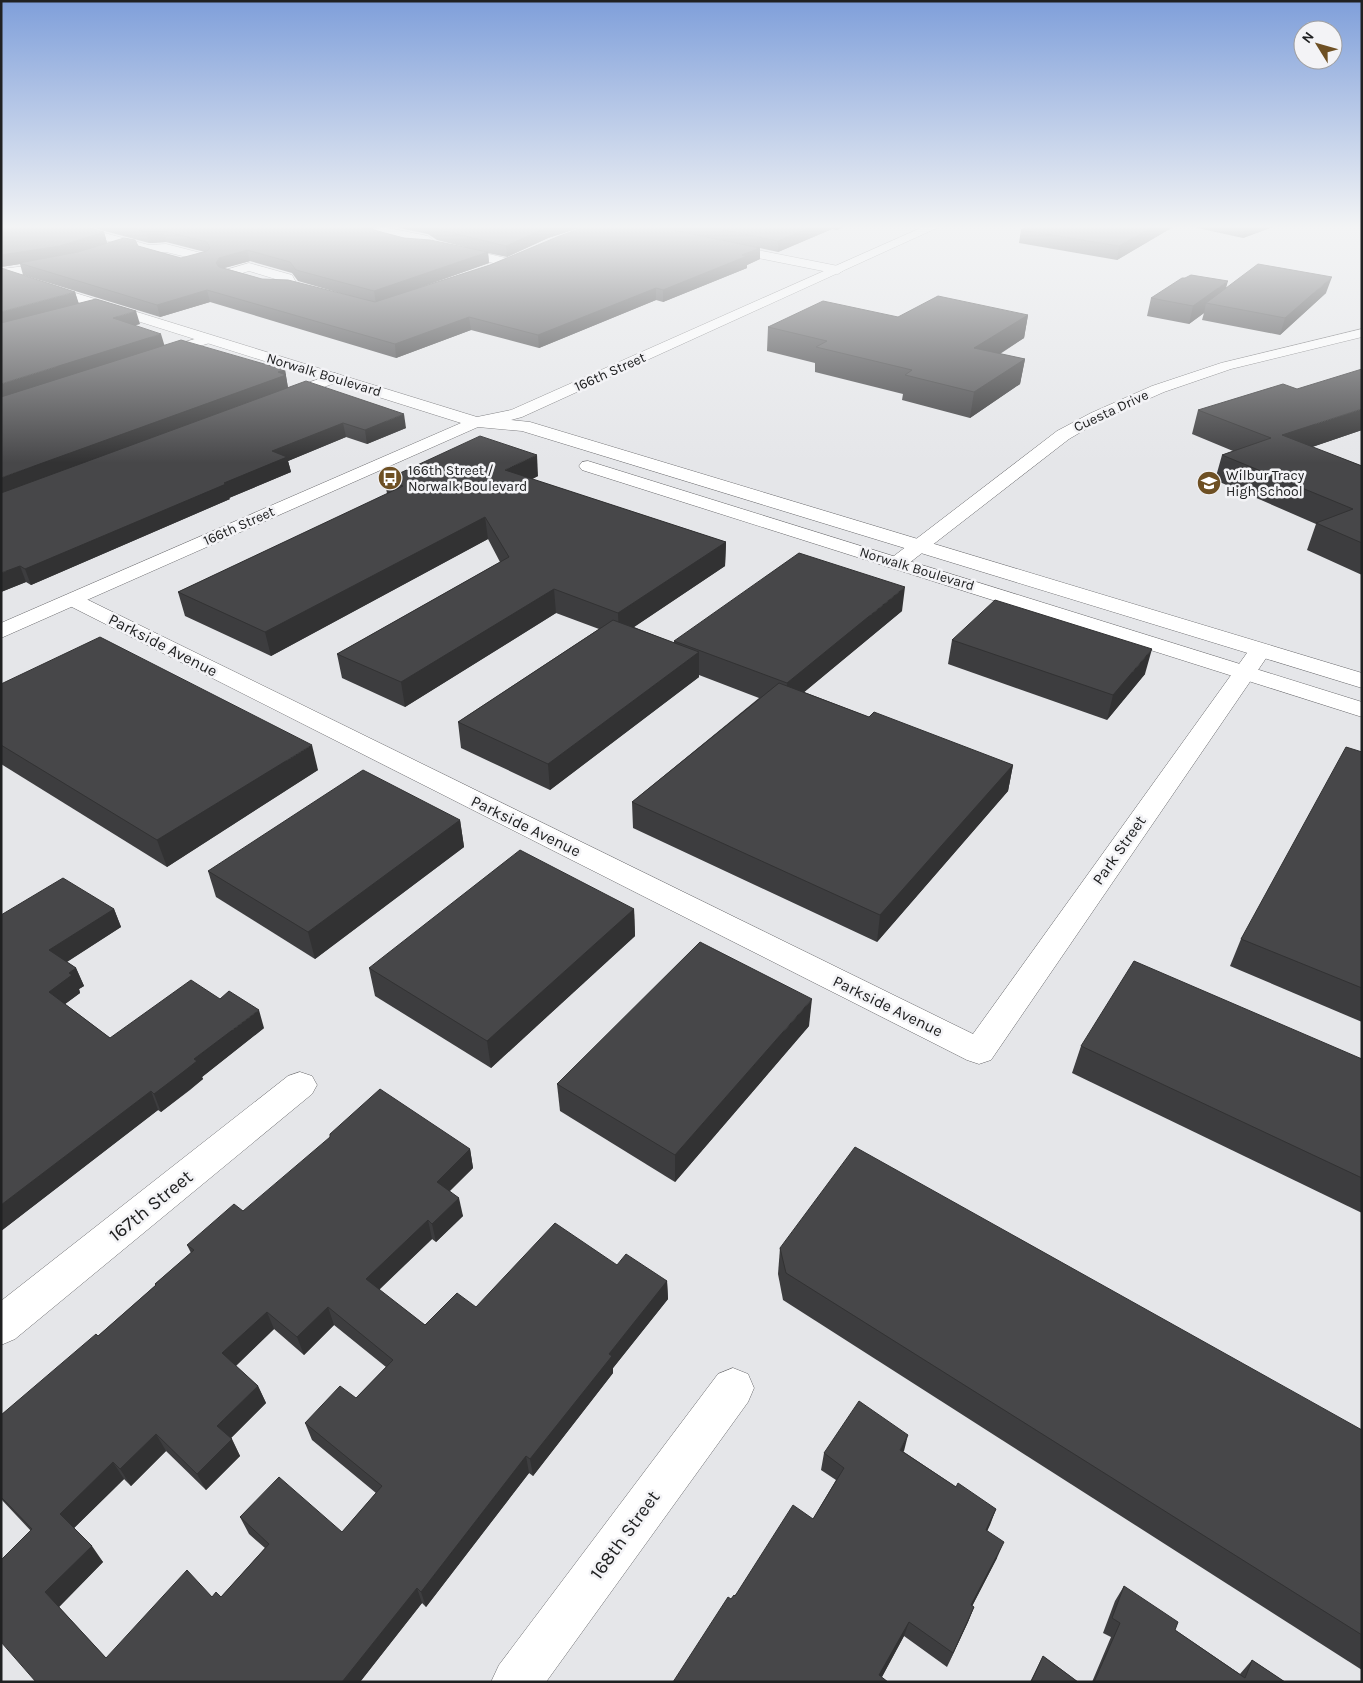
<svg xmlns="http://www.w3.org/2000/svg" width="1363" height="1683" viewBox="0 0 1363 1683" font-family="Karla,sans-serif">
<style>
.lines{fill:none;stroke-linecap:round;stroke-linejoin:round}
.street-casing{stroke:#69696c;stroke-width:1}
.secondary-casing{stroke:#69696c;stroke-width:1}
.street{fill:#fff;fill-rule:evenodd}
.secondary{fill:#fff;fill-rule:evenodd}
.wall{fill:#3d3d3f;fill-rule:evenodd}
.shaded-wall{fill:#323233}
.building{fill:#474749;stroke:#323233;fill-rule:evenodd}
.labels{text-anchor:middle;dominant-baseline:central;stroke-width:5;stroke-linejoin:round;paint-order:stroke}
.far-street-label{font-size:14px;fill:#202122;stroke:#f3f3f6}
.far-poi-label{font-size:14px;fill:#202122;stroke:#f3f3f6;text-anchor:start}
.street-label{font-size:16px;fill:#202122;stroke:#f3f3f6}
.near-street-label{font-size:19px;fill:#202122;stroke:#f3f3f6}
</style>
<rect width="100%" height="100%" fill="#e5e6e9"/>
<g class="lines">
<g class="street-casing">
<g id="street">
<path d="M 62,227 L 82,227 L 149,245 L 166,244 L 209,255 L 211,258 L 209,261 L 184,268 L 141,256 L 139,253 L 141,250 L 64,229 ZM 156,252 L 166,252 L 191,258 L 184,260 Z"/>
<polygon points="383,227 428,236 438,245 432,249 420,241 386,234 382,235 398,238 400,241 398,244 394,245 365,237 363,235 365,233"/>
<polygon points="722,243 838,266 844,270 838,274 718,250 716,247 718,244"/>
<polygon points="451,245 514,260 516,263 510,267 447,252 445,249 447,246"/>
<polygon points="57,259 61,260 63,263 61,266 35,273 1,277 1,269 34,265"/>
<polygon points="249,263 292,275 298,286 292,290 287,289 282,281 249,271 239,274 258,279 259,282 258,285 253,286 222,277 220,274 222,271"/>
<polygon points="1362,329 1362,337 1231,369 1164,392 1103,419 1069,439 904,567 897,569 890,567 887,563 890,559 1057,431 1091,413 1152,386 1221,363"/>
<polygon points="208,335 213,336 215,339 213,342 157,359 152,358 150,355 152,352"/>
<polygon points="335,373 340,375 343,378 340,381 281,403 275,401 273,398 275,395"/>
<polygon points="73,594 80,596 973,1034 1252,646 1260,644 1268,646 1271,651 991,1060 979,1064 967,1060 66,604 62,600 66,596"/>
<polygon points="300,1072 312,1076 317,1085 312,1094 15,1339 1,1345 1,1301 288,1076"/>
<polygon points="733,1368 748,1374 754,1388 748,1402 546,1682 491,1682 499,1665 718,1374"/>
</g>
</g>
<g class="secondary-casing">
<g id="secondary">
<polygon points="923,227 939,227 522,417 511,420 530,422 1362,673 1362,688 522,431 478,427 1,638 1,623 461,423 1,278 1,270 477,417 511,410"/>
<polygon points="588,461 1362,702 1362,717 582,470 579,466 582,462"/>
</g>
</g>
<use href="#street" class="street"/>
<use href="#secondary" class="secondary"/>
</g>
<g class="wall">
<path d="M 90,227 L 377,227 L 370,230 L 404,238 L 468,248 L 437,240 L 428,234 L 394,227 L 582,227 L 548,238 L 507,257 L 488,253 L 489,263 L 416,289 L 490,265 L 584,227 L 844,227 L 837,230 L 832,229 L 778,252 L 760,248 L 760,259 L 747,265 L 747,268 L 663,302 L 656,300 L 539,348 L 471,330 L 396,358 L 210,302 L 160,317 L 23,275 L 20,264 L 1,267 L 104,232 L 107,243 L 138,246 L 181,258 L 205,252 L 166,242 L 149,243 ZM 250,261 L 292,273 L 298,281 L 360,299 L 262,279 L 224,268 Z"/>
<polygon points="1173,227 1117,260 1019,243 1021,230"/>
<polygon points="1193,227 1273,227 1243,238"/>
<polygon points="1226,288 1326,293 1280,335 1202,320 1204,313 1189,324 1147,316 1151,298"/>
<polygon points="75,292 78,303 140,324 134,325 164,346 285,370 288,388 406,428 367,444 346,437 288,461 291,472 229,498 230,499 31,585 26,582 1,592"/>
<polygon points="1028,315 1024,338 1000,354 1025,359 1020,384 970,418 902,400 903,394 815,372 815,363 767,351 768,327 898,317"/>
<polygon points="1198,410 1362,430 1312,447 1362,466 1362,575 1307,550 1316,524 1215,480 1222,455 1233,451 1192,434"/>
<polygon points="538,476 532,479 726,542 725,566 634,627 674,643 674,641 902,611 804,692 869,717 1013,765 1008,791 877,942 633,828 632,802 759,698 699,675 699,677 550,790 461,748 458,722 599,629 556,613 405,707 342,678 337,654 500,562 488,539 271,656 185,616 178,592 387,494 385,480"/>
<polygon points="952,640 1145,674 1107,720 948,664"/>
<polygon points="1,684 318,770 167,867 1,764"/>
<polygon points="1362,752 1362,1022 1230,966 1241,939"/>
<polygon points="460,820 464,847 315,959 216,897 208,871"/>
<polygon points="114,909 121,927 67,962 76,968 84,986 79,989 80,993 65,1004 110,1038 264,1028 202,1077 203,1079 190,1090 161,1112 158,1110 1,1231 1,915"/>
<polygon points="634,909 635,936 491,1068 375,996 369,968"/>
<polygon points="809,1026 675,1182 560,1111 557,1084"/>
<polygon points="1081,1046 1362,1059 1362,1213 1072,1073"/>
<path d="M 470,1149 L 473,1168 L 450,1191 L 463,1216 L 436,1242 L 432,1239 L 379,1290 L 425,1325 L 476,1307 L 617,1265 L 667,1281 L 668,1299 L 613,1368 L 613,1373 L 533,1476 L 529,1473 L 426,1607 L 422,1603 L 360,1682 L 36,1682 L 31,1531 L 1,1499 L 1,1415 L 98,1336 L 156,1285 L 155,1284 L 191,1253 L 187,1245 L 243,1211 ZM 334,1325 L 386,1367 L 356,1398 L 305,1423 L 312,1440 L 376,1493 L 342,1532 L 240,1517 L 249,1534 L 265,1548 L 221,1597 L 212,1597 L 106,1658 L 59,1607 L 103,1562 L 74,1528 L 124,1479 L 131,1486 L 166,1451 L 206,1490 L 240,1456 L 231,1438 L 266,1403 L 258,1386 L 236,1366 L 274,1329 L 304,1355 Z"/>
<polygon points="780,1248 1362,1430 1362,1670 783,1300 778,1274"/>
<polygon points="904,1452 956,1487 996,1509 987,1531 997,1558 972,1606 974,1607 968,1622 947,1667 904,1636 882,1677 731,1599 813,1519 836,1480 821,1470 824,1453"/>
<polygon points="1124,1586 1175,1630 1240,1674 1252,1660 1285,1682 1092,1682 1111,1637 1103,1633 1115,1601"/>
<polygon points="1043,1656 1078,1682 1030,1682"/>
</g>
<g class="shaded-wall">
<polygon points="360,227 377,227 364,231"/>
<polygon points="548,227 582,227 548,238 507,257 506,246"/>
<polygon points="811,227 832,227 832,229 778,252 778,241"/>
<polygon points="838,227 844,227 837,230"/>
<polygon points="1153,227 1173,227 1117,260 1119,246"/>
<polygon points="1245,227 1273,227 1243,238"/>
<polygon points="164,231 166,242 149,243 146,232"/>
<polygon points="104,232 107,243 64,257 19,263 20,264 1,267 1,255"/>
<polygon points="760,248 760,259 747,265 747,268 663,302 663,290"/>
<polygon points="247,250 250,261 221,269 218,275 216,263 219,258"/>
<polygon points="488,252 489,263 376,303 374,291"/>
<polygon points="1332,277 1326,293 1280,335 1285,318"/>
<polygon points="1228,281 1223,299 1206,303 1204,313 1189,324 1193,306"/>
<polygon points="656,288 656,300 539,348 538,335"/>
<polygon points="207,290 210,302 160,317 157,305"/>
<polygon points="75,292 79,304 1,326 1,312"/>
<polygon points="136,311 140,324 116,331 113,318"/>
<polygon points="1028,315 1024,338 970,372 974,348"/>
<polygon points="469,317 471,330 396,358 395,344"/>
<polygon points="161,334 165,347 1,399 1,384"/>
<polygon points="1025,359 1020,384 970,418 974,392"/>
<polygon points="285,370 288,388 1,495 1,478"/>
<polygon points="1362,409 1362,430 1274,460 1282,435"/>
<polygon points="404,414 406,428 367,444 365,430"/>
<polygon points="343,423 346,437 288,461 291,472 229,498 230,499 31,585 25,569 272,451"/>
<polygon points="537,455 538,476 507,492 505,470"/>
<polygon points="485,517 488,539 271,656 265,632"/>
<polygon points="726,542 725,566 619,637 618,613"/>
<polygon points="20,566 26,582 1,592 1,573"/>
<polygon points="905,587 902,611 785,708 787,683"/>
<polygon points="554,589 556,613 405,707 401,682"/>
<polygon points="1152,649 1145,674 1107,720 1113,695"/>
<polygon points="699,652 699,677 550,790 548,764"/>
<polygon points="312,745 318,770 167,867 157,840"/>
<polygon points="1013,765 1008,791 877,942 880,915"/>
<polygon points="460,820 464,847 315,959 308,932"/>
<polygon points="114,909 121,927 57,968 49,950"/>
<polygon points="634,909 635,936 491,1068 487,1041"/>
<polygon points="76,968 84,986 79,989 80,993 57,1010 49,992 69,973"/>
<polygon points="812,999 809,1026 675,1182 675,1155"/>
<polygon points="259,1010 264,1028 202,1077 203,1079 161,1112 154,1094 194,1059"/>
<polygon points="151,1091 158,1110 1,1231 1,1205"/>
<polygon points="470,1149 473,1168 440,1200 437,1182"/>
<polygon points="459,1198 463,1216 436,1242 432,1224"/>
<polygon points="428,1220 432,1239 371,1297 366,1279"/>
<polygon points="667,1281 668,1299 613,1368 613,1373 533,1476 530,1459 609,1354"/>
<polygon points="328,1307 334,1325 304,1355 297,1337"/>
<polygon points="267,1312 274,1329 230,1371 222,1353"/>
<polygon points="258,1386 266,1403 226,1443 217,1426"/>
<polygon points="156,1434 166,1451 131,1486 120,1469"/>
<polygon points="908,1435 904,1451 896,1466 900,1450"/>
<polygon points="232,1439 240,1456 206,1490 197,1474"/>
<polygon points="526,1456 529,1473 426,1607 421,1592"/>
<polygon points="113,1462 124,1479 72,1530 60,1514"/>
<polygon points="996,1509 990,1525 980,1546 986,1530"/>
<polygon points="1004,1542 997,1558 965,1620 971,1605"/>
<polygon points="92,1546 103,1562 58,1608 45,1592"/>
<polygon points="417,1588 422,1603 360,1682 342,1682"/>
<polygon points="974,1607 968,1622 947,1667 953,1653"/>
<polygon points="909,1622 904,1636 879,1682 879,1675"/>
</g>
<g class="building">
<polygon points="1,227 87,227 104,232 60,246 1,255"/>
<polygon points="128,227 362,227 404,238 430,240 488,252 374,291 296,270 290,262 247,250 219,258 216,263 219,267 262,279 288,280 375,302 490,265 557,237 584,227 658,227 760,248 742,255 747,256 663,290 656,288 538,335 469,317 395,344 207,290 157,305 19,263 78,252 124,238 135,240 138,246 181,258 207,251 210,248 207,242 164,231 146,232"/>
<polygon points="433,227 548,227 506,246 436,229"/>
<polygon points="710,227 811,227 778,241"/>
<polygon points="1026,227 1153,227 1119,246 1021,230"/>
<polygon points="1258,264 1332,277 1285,318 1206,303"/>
<polygon points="1,268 75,292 1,312"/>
<polygon points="1191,275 1228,281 1193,306 1151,298 1182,278 1185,278"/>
<polygon points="938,296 1028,315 974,348 1025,359 974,392 905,375 912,370 816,347 827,341 768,327 823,301 898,317"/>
<polygon points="96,299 136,311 113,318 161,334 1,384 1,323"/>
<polygon points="181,340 285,370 278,372 286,375 1,478 1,397"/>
<polygon points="1362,369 1362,409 1282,435 1362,466 1362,543 1316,523 1353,509 1222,455 1271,438 1198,410 1283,384 1297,389"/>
<polygon points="306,381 404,414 365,430 343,423 272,451 287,457 224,483 226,484 25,569 20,566 1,573 1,493"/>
<polygon points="480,436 537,455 505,470 726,542 618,613 554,589 401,682 337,654 509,557 485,517 265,632 178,592 403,486 385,480"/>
<polygon points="799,553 905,587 787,683 674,641"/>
<polygon points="995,600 1152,649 1113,695 952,640"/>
<polygon points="613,620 699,652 548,764 458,722"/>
<polygon points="100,637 312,745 157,840 1,745 1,684"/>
<polygon points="779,683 869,717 874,712 1013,765 880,915 632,802"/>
<polygon points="1346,747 1362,752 1362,988 1241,939"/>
<polygon points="363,770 460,820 308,932 208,871"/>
<polygon points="520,850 634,909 487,1041 369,968"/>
<polygon points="63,878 114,909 49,950 76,968 69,973 72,975 49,992 110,1038 191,980 220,999 229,991 259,1010 194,1059 197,1061 183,1072 154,1094 151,1091 1,1205 1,915"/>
<polygon points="700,942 812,999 675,1155 557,1084"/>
<polygon points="1134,961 1362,1059 1362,1178 1081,1046"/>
<path d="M 380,1089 L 470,1149 L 437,1182 L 459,1198 L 432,1224 L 428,1220 L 366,1279 L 425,1325 L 457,1293 L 476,1307 L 555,1223 L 617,1265 L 626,1254 L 667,1281 L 609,1354 L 612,1356 L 530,1459 L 526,1456 L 421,1592 L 417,1588 L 342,1682 L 36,1682 L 1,1642 L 1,1560 L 32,1529 L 1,1497 L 1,1415 L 96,1334 L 98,1336 L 156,1285 L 155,1284 L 194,1250 L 187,1245 L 234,1204 L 243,1211 L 330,1137 L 330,1134 ZM 328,1307 L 393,1360 L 356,1398 L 340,1386 L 305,1423 L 382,1486 L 342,1532 L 279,1477 L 240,1517 L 269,1544 L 221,1597 L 216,1592 L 212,1597 L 187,1570 L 106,1658 L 45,1592 L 92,1546 L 60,1514 L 113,1462 L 120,1469 L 156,1434 L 197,1474 L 232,1439 L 217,1426 L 258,1386 L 222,1353 L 267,1312 L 297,1337 Z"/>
<polygon points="855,1147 1362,1430 1362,1635 786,1273 780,1248"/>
<polygon points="859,1401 908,1435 900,1450 956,1487 958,1483 996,1509 986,1530 1004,1542 971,1605 974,1607 953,1653 909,1622 879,1675 888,1682 673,1682 728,1597 731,1599 734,1595 735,1596 793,1505 813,1519 844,1468 824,1453"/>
<polygon points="1124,1586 1178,1622 1175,1630 1245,1678 1252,1660 1285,1682 1094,1682 1120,1623 1112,1618"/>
<polygon points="1043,1656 1078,1682 1031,1682"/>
</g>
<linearGradient id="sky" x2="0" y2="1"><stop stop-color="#7f9fda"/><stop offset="0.49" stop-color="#f3f4f5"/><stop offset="1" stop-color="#f3f4f5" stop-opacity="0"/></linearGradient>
<rect width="1363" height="463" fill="url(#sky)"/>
<defs>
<g id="bus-disc" transform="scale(1.25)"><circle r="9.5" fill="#6e5024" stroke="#f3f3f6"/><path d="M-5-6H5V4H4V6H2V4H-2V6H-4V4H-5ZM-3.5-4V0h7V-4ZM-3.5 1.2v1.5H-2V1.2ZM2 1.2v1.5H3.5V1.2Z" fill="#fff"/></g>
<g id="school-disc" transform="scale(1.25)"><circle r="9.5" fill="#6e5024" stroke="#f3f3f6"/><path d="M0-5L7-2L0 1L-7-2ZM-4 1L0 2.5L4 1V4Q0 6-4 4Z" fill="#fff"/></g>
</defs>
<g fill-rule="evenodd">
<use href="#bus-disc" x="390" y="478"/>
<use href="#school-disc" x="1209" y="483"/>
</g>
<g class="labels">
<g class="far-street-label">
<text transform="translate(610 372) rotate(-24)">166th Street</text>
<text transform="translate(324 375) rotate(17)">Norwalk Boulevard</text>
<text transform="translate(1111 411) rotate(-25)">Cuesta Drive</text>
<text transform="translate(239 526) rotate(-24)">166th Street</text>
<text transform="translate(917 569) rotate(17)">Norwalk Boulevard</text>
</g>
<g class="far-poi-label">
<text x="408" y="470">166th Street /<tspan x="408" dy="16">Norwalk Boulevard</tspan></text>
<text x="1226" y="475">Wilbur Tracy<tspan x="1226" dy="16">High School</tspan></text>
</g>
<g class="street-label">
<text transform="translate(163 645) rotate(27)">Parkside Avenue</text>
<text transform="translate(526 826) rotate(26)">Parkside Avenue</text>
<text transform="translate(1119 850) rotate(-55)">Park Street</text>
<text transform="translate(888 1006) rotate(26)">Parkside Avenue</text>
</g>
<g class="near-street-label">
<text transform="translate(151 1206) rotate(-39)">167th Street</text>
<text transform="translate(625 1535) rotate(-54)">168th Street</text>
</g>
</g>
<rect width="1363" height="1683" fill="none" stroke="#202122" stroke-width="5"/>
<g transform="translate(1318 45) rotate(307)"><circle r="24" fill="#f3f3f6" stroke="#9f9fa1"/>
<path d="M0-4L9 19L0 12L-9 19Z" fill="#6e5024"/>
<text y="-8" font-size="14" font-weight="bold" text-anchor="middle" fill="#202122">N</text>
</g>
</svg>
